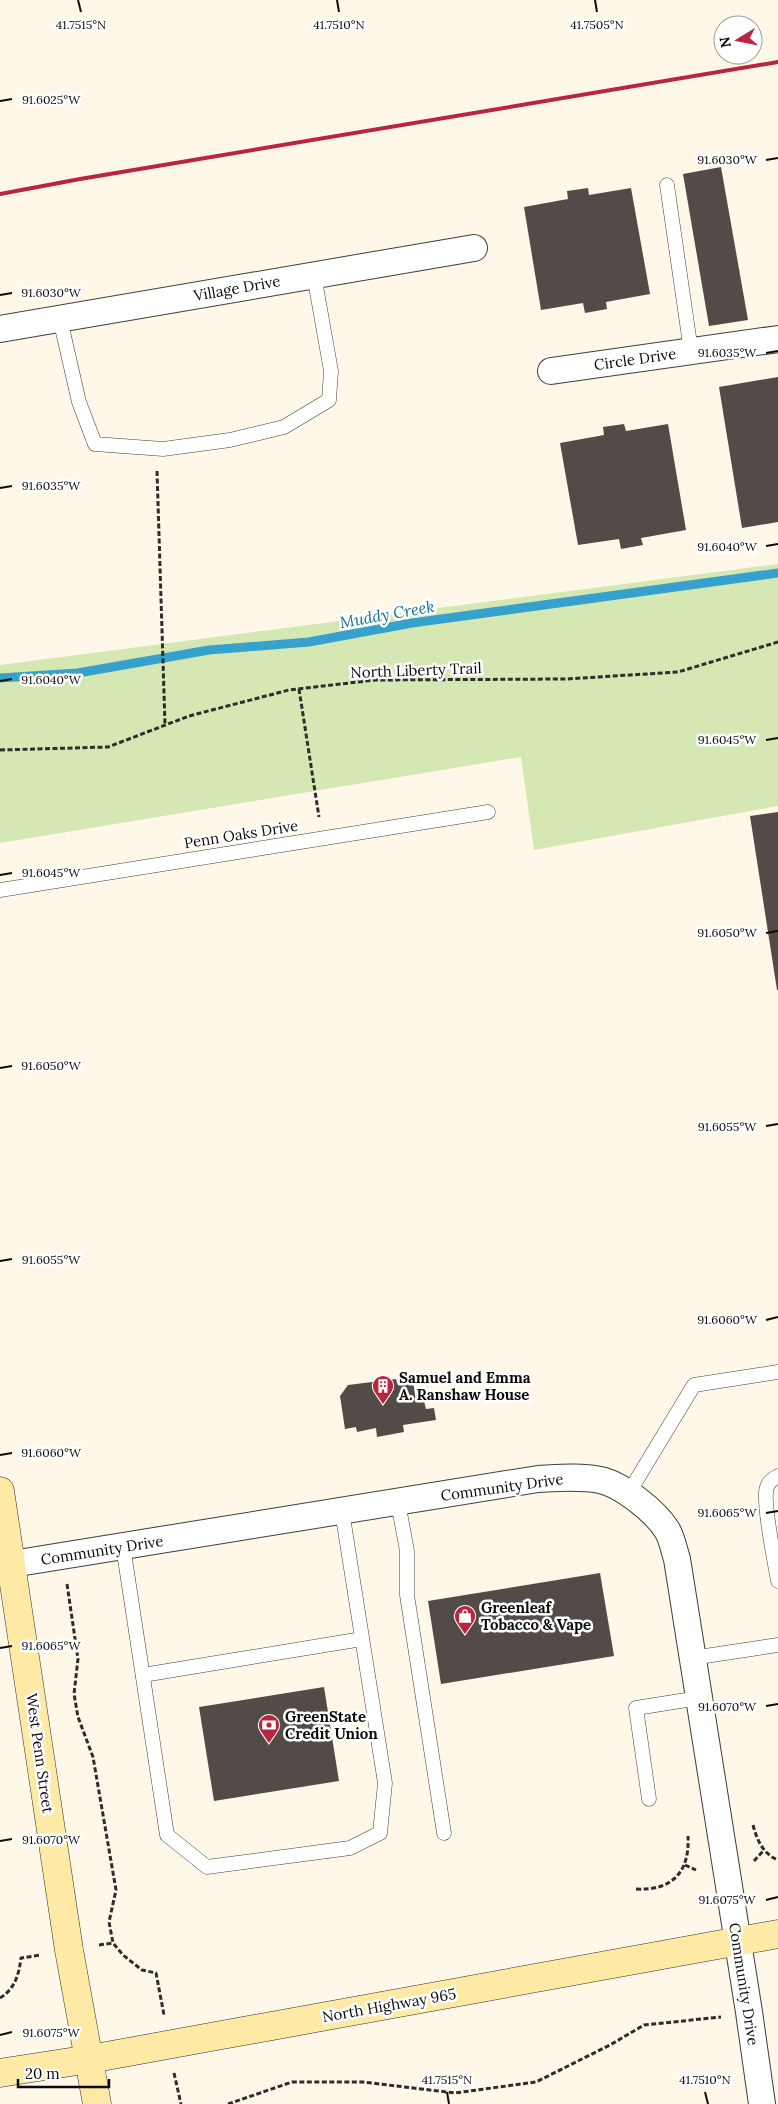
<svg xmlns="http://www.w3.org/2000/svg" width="778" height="2104" viewBox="0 0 778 2104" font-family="Lora,serif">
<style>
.green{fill:#d5e8b4}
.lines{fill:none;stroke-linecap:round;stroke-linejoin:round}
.stream{stroke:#36a1cc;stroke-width:9}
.building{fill:#534b47}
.lane-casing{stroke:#3e3e3e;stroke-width:15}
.street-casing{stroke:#3e3e3e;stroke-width:28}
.secondary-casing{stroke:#2d2d2d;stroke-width:29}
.path{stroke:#2d2d2d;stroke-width:3;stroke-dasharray:5 2.5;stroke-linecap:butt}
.lane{stroke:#fff;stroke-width:14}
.street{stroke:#fff;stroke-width:26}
.secondary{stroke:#feeaa4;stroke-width:28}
.rail{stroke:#b9253d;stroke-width:4}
.ticks{fill:none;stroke:#0b0b0b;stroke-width:2}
.labels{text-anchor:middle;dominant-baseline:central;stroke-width:5;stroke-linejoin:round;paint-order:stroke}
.street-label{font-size:15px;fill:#0b0b0b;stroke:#fff}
.poi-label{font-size:15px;font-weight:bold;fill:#0b0b0b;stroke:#fff;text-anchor:start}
.water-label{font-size:16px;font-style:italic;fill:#16709a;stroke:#fff}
.ticks-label{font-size:12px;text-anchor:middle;fill:#0b0b0b;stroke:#fff;stroke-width:5;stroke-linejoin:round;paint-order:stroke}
</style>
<rect width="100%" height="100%" fill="#fff8e9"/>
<polygon class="green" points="778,564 778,806 534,850 521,757 0,843 0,665"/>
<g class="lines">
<polyline class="stream" points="0,678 78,673 209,650 309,642 412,623 778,573"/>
</g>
<g class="building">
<polygon points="721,167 748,320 709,326 683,174"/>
<polygon points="588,188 589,195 631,188 650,294 606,302 607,309 585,313 583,303 541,310 524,207 568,199 567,191"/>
<polygon points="778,377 778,522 742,528 719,387"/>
<polygon points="624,424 626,431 668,424 686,530 641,538 643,545 621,549 619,539 578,545 560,443 604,435 603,427"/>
<polygon points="778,812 778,990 777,990 750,816"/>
<polygon points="396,1379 397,1383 413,1380 416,1402 424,1401 426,1409 434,1408 436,1420 403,1425 404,1432 377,1437 376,1428 357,1432 356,1427 345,1429 340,1396 348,1385"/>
<polygon points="600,1573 614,1656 441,1684 428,1601"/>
<polygon points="324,1687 339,1781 214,1801 199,1707"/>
</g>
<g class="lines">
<g class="lane-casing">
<g id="lane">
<polyline points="667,185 691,351"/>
<polyline points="60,319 79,402 95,444 163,449 230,440 284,427 329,400 331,371 314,275"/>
<polyline points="0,890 488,812"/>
<path d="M 778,1476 C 773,1479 769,1481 767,1487 C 762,1500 775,1563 778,1581"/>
<polyline points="628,1494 694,1385 778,1372"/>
<polyline points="398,1502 407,1551 407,1595 444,1833"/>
<polyline points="123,1546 167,1835 207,1867 350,1848 380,1833 385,1783 342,1511"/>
<polyline points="692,1658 778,1645"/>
<polyline points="143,1675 362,1639"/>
<polyline points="649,1799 636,1708 699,1698"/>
</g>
</g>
<g class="street-casing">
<g id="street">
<polyline points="0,329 474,248"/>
<polyline points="551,371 778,339"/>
<path d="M 12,1564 L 538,1479 C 559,1478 580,1476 600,1480 C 621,1484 655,1511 667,1530 C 672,1538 674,1550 677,1559 L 749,2012 L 762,2104"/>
</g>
</g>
<g class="secondary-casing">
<g id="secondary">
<polyline points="0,1491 69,1950 97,2104"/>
<polyline points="0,2073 90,2059 778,1934"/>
</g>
</g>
<g class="path">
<polyline points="157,471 165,725"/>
<polyline points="299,689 319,817"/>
<polyline points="0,750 108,747 189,716 289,690 375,680 566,679 678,672 778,642"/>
<polyline points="67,1584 78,1659 74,1694 78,1717 93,1757 116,1890 109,1922 113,1943 123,1955 142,1970 156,1973 164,2015"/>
<path d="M 753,1825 C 757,1840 763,1854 778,1860"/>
<polyline points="754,1861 764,1850"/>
<polyline points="685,1865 696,1870"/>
<path d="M 636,1889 C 672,1891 690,1872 688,1836"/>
<polyline points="99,1945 113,1943"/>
<path d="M 0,1998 C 15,1989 19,1974 21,1958 L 41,1955"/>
<polyline points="174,2073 181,2104"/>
<polyline points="228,2104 292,2082 363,2082 455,2093 536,2082 610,2045 644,2025 721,2017"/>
</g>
<use href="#lane" class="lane"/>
<use href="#street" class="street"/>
<use href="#secondary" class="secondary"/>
<polyline class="rail" points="0,194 80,179 778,62"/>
</g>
<path class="ticks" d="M 78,0 L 81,12M 337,0 L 339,12M 595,0 L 597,12M 0,101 L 12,99M 766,160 L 778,158M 0,295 L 12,293M 766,353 L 778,351M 0,488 L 12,486M 766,546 L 778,544M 0,681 L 12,679M 766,740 L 778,738M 0,875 L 12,873M 766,933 L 778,931M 0,1068 L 12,1066M 766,1126 L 778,1124M 0,1261 L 12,1259M 766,1320 L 778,1317M 0,1455 L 12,1453M 766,1513 L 778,1511M 0,1648 L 12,1646M 766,1706 L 778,1704M 0,1841 L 12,1839M 766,1900 L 778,1897M 0,2035 L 12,2032M 447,2092 L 449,2104M 705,2092 L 708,2104"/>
<defs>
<g id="building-pin" transform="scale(1.125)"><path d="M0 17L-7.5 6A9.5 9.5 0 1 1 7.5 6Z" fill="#b9253d" stroke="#fff"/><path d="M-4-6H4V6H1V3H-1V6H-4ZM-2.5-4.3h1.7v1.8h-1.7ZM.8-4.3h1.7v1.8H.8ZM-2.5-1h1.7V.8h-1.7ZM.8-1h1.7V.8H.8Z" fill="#fff"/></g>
<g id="shop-pin" transform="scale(1.125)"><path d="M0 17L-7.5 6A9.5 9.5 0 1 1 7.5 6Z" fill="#b9253d" stroke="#fff"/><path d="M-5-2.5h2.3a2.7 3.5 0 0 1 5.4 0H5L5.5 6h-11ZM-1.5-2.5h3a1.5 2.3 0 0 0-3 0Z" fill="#fff"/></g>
<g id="bank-pin" transform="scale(1.125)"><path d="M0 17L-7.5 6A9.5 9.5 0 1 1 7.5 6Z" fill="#b9253d" stroke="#fff"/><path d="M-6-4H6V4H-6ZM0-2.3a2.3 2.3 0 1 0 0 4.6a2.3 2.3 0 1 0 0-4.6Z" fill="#fff"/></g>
</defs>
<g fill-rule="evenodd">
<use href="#building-pin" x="383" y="1386"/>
<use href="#shop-pin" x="465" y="1616"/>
<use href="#bank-pin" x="269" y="1725"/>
</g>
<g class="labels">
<g class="street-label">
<text transform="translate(237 288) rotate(-10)">Village Drive</text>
<text transform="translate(635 359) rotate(-8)">Circle Drive</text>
<text transform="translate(416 670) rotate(-2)">North Liberty Trail</text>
<text transform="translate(241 834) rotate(-9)">Penn Oaks Drive</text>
<text transform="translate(502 1487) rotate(-8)">Community Drive</text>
<text transform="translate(102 1550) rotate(-9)">Community Drive</text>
<text transform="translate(40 1753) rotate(82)">West Penn Street</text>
<text transform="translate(744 1984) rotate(81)">Community Drive</text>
<text transform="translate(389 2005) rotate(-10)">North Highway 965</text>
</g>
<g class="poi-label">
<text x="399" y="1377">Samuel and Emma<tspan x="399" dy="17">A. Ranshaw House</tspan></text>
<text x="481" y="1607">Greenleaf<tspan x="481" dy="17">Tobacco &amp; Vape</tspan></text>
<text x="285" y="1716">GreenState<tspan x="285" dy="17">Credit Union</tspan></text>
</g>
<g class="water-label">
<text transform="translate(387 614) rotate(-10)">Muddy Creek</text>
</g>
</g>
<g class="ticks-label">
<text x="597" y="29">41.7505°N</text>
<text x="81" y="29">41.7515°N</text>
<text x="339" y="29">41.7510°N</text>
<text x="51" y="104">91.6025°W</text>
<text x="727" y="164">91.6030°W</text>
<text x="51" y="297">91.6030°W</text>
<text x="727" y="357">91.6035°W</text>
<text x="51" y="490">91.6035°W</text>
<text x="727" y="551">91.6040°W</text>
<text x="51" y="684">91.6040°W</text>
<text x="727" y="744">91.6045°W</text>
<text x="51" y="877">91.6045°W</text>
<text x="727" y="937">91.6050°W</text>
<text x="51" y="1070">91.6050°W</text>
<text x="727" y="1131">91.6055°W</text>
<text x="51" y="1264">91.6055°W</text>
<text x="727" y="1324">91.6060°W</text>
<text x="51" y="1457">91.6060°W</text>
<text x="727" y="1517">91.6065°W</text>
<text x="51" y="1650">91.6065°W</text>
<text x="727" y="1711">91.6070°W</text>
<text x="51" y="1844">91.6070°W</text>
<text x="727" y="1904">91.6075°W</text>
<text x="51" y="2037">91.6075°W</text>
<text x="447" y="2084">41.7515°N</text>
<text x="705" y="2084">41.7510°N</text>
</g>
<g transform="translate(738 40) rotate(260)"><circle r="24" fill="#ffffff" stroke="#9d9d9d"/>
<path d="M0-4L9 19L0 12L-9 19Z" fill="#b9253d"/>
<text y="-8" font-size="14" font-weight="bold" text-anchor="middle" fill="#0b0b0b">N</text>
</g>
<path d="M18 2079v8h91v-8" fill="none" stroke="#0b0b0b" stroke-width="2.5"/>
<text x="25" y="2079" font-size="15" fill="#0b0b0b" stroke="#ffffff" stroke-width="4" paint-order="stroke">20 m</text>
</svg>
